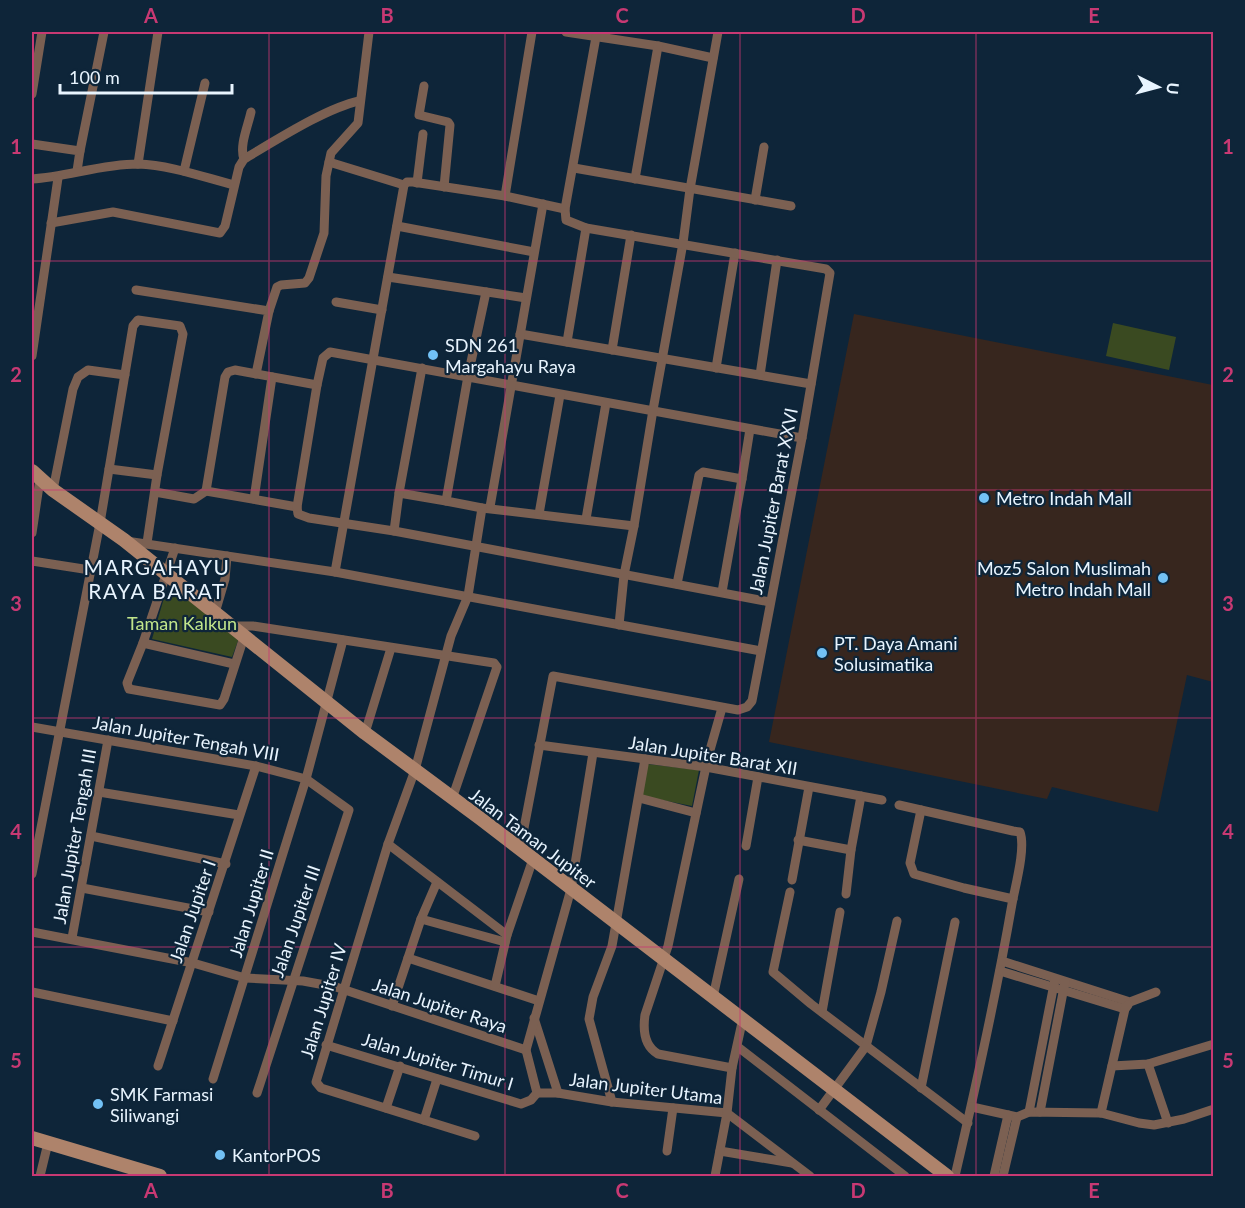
<svg xmlns="http://www.w3.org/2000/svg" width="1245" height="1208" viewBox="0 0 1245 1208" font-family="Lato,sans-serif">
<style>
.commercial{fill:#37261e}
.green{fill:#3a4a21}
.lines{fill:none;stroke-linecap:round;stroke-linejoin:round}
.street{stroke:#7b6052;stroke-width:9}
.secondary{stroke:#ae836b;stroke-width:14}
.grid{fill:none;stroke:#c83973;stroke-width:1.5;stroke-opacity:0.55}
.poi-dot{fill:#72c1f5;stroke:#0e2539;stroke-width:2}
.labels{text-anchor:middle;dominant-baseline:central;stroke-width:4.5;stroke-linejoin:round;paint-order:stroke}
.poi-label{font-size:18px;fill:#e8f4fe;stroke:#0e2539;text-anchor:start}
.street-label{font-size:18px;fill:#e8f4fe;stroke:#0e2539}
.park-label{font-size:18px;fill:#c1e58b;stroke:#0e2539}
.quarter-label{font-size:21px;letter-spacing:1.5px;fill:#e8f4fe;stroke:#0e2539}
.neatline{fill:none;stroke:#c83973;stroke-width:2}
.grid-label{font-size:20px;text-anchor:middle;font-weight:bold;fill:#c83973}
</style>
<rect width="100%" height="100%" fill="#0e2539"/>
<polygon class="commercial" points="854,314 1213,385 1213,682 1187,675 1158,812 1052,787 1047,799 769,742"/>
<g class="green">
<polygon points="1113,323 1176,337 1169,370 1106,356"/>
<polygon points="182,594 239,638 232,657 152,639 164,598"/>
<polygon points="647,764 699,770 692,806 642,796"/>
</g>
<g class="lines">
<g class="street">
<polyline points="566,32 658,46 713,58"/>
<polyline points="424,86 419,115 448,122 450,125 444,187"/>
<polyline points="32,94 42,32"/>
<polyline points="32,144 80,151 77,171"/>
<polyline points="80,151 104,32"/>
<path d="M 244,159 C 239,146 248,126 251,112"/>
<polyline points="329,162 404,185"/>
<polyline points="138,164 158,32"/>
<polyline points="574,168 791,206"/>
<polyline points="184,171 205,83"/>
<path d="M 32,179 C 67,177 101,164 138,164 C 170,165 203,177 234,185"/>
<polyline points="635,179 658,46"/>
<polyline points="417,183 423,134"/>
<polyline points="505,196 532,32"/>
<polyline points="755,200 764,147"/>
<path d="M 51,223 L 113,212 L 220,233 L 225,226 L 239,167 L 244,159 C 275,141 326,108 359,101"/>
<polyline points="397,226 534,252"/>
<polyline points="388,277 526,298"/>
<polyline points="136,290 269,311 256,374"/>
<polyline points="486,292 468,376 446,501 482,508 634,526"/>
<polyline points="336,302 382,310"/>
<polyline points="269,311 277,287 281,285 305,283 309,278 324,233 326,176 331,153 358,123 369,32"/>
<polyline points="520,334 811,384"/>
<polyline points="567,342 586,228"/>
<polyline points="612,350 631,235"/>
<polyline points="32,356 58,178"/>
<polyline points="716,368 735,253"/>
<polyline points="760,375 777,260"/>
<polyline points="109,469 157,475"/>
<polyline points="742,479 750,429"/>
<polyline points="53,490 73,389 78,377 88,370 125,375"/>
<polyline points="206,491 297,507 298,514 309,518 394,531 770,602"/>
<polyline points="155,492 194,499 206,491 225,377 228,372 235,370 317,385 323,358 330,352 802,438"/>
<polyline points="399,493 446,501"/>
<polyline points="254,499 272,377"/>
<polyline points="297,507 317,385"/>
<polyline points="490,507 543,204"/>
<polyline points="539,514 560,395"/>
<polyline points="586,519 606,403"/>
<polyline points="394,531 399,493 422,368"/>
<polyline points="32,533 40,479"/>
<polyline points="126,541 335,572 761,651"/>
<polyline points="175,548 143,643 234,664"/>
<polyline points="32,561 90,570"/>
<polyline points="335,572 404,185 407,182 413,182 505,196 565,209"/>
<polyline points="677,584 699,475 703,472 742,479 722,592"/>
<polyline points="215,613 225,579 227,556"/>
<polyline points="619,625 624,575 634,526 653,410 683,243 690,189 718,32"/>
<polyline points="230,626 253,626 494,663 497,667 452,799"/>
<polyline points="143,643 127,683 129,689 220,705 224,699 244,637"/>
<path d="M 722,708 L 708,757 L 668,946 L 645,1015 C 643,1029 644,1046 658,1054 L 732,1068"/>
<polyline points="32,727 256,766 306,779 349,810 257,1093"/>
<polyline points="365,733 391,648"/>
<polyline points="539,745 706,767 882,800"/>
<polyline points="99,792 239,815"/>
<polyline points="639,798 696,813"/>
<path d="M 899,805 L 1013,831 L 1020,832 C 1026,848 1015,887 1012,904 C 996,996 976,1086 955,1176"/>
<polyline points="921,810 910,863 914,874 964,888 1013,899"/>
<polyline points="91,836 226,864"/>
<polyline points="798,840 851,850"/>
<polyline points="388,844 507,935"/>
<polyline points="746,846 758,777"/>
<polyline points="520,849 553,676 738,710 747,707 752,701 802,438 830,273 826,269 586,228 566,220 565,209 596,37"/>
<polyline points="32,874 100,523 133,326 138,320 180,326 183,334 157,475 147,543"/>
<polyline points="792,880 809,787"/>
<polyline points="82,888 209,912"/>
<polyline points="790,892 773,972 811,1004 968,1123"/>
<polyline points="846,894 851,850 861,796"/>
<polyline points="421,919 505,942"/>
<polyline points="32,932 193,963 245,978 303,981 336,987 526,1050"/>
<polyline points="72,938 108,740"/>
<polyline points="408,958 539,1001"/>
<polyline points="1002,961 1130,1002 1156,992"/>
<polyline points="1000,971 1125,1009"/>
<polyline points="495,986 507,935 533,859"/>
<polyline points="32,992 173,1021"/>
<polyline points="713,997 739,879"/>
<polyline points="392,1006 421,919 437,882"/>
<polyline points="822,1012 840,912"/>
<polyline points="534,1018 558,1093"/>
<polyline points="326,1045 521,1104 531,1100 537,1093"/>
<polyline points="738,1047 905,1176"/>
<polyline points="1148,1064 1168,1123"/>
<polyline points="158,1066 256,766"/>
<polyline points="1112,1066 1148,1064 1214,1044"/>
<polyline points="213,1079 306,779 343,640"/>
<polyline points="921,1088 955,922"/>
<polyline points="537,1093 526,1050 571,889 593,753"/>
<polyline points="537,1093 558,1093 612,1102 727,1113 810,1176"/>
<polyline points="612,1102 589,1019 593,997 612,946 645,759"/>
<polyline points="972,1107 1017,1117 1029,1112 1101,1113 1139,1123 1154,1125 1184,1119 1214,1109"/>
<polyline points="386,1108 400,1066"/>
<polyline points="819,1110 866,1046 881,992 897,921"/>
<polyline points="1029,1112 1055,979"/>
<polyline points="1040,1112 1065,982"/>
<polyline points="1101,1113 1125,1009 1128,1005"/>
<polyline points="424,1120 437,1079"/>
<polyline points="475,1136 321,1088 316,1082 388,844 415,770 451,636 468,596 482,508"/>
<polyline points="667,1151 673,1108"/>
<polyline points="720,1151 792,1163"/>
<polyline points="40,1176 48,1143"/>
<polyline points="715,1176 727,1113 732,1068 743,1018"/>
<polyline points="994,1176 1008,1115"/>
<polyline points="1003,1176 1017,1117"/>
</g>
<g class="secondary">
<polyline points="32,471 53,490 124,540 365,733 481,819 947,1176"/>
<polyline points="32,1138 160,1176"/>
</g>
</g>
<path class="grid" d="M 269,32 L 269,1176M 505,32 L 505,1176M 740,32 L 740,1176M 976,32 L 976,1176M 32,261 L 1214,261M 32,490 L 1214,490M 32,718 L 1214,718M 32,947 L 1214,947"/>
<g class="poi-dot">
<circle cx="433" cy="355" r="6"/>
<circle cx="984" cy="498" r="6"/>
<circle cx="1163" cy="578" r="6"/>
<circle cx="822" cy="653" r="6"/>
<circle cx="98" cy="1104" r="6"/>
<circle cx="220" cy="1155" r="6"/>
</g>
<g class="labels">
<g class="poi-label">
<text x="445" y="345">SDN 261<tspan x="445" dy="21">Margahayu Raya</tspan></text>
<text x="996" y="498">Metro Indah Mall</text>
<text x="1151" y="568" text-anchor="end">Moz5 Salon Muslimah<tspan x="1151" dy="21">Metro Indah Mall</tspan></text>
<text x="834" y="643">PT. Daya Amani<tspan x="834" dy="21">Solusimatika</tspan></text>
<text x="110" y="1094">SMK Farmasi<tspan x="110" dy="21">Siliwangi</tspan></text>
<text x="232" y="1155">KantorPOS</text>
</g>
<g class="street-label">
<text transform="translate(773 501) rotate(-79)">Jalan Jupiter Barat XXVI</text>
<text transform="translate(186 738) rotate(10)">Jalan Jupiter Tengah VIII</text>
<text transform="translate(713 755) rotate(9)">Jalan Jupiter Barat XII</text>
<text transform="translate(74 836) rotate(-80)">Jalan Jupiter Tengah III</text>
<text transform="translate(533 838) rotate(37)">Jalan Taman Jupiter</text>
<text transform="translate(251 903) rotate(-73)">Jalan Jupiter II</text>
<text transform="translate(192 911) rotate(-71)">Jalan Jupiter I</text>
<text transform="translate(295 921) rotate(-71)">Jalan Jupiter III</text>
<text transform="translate(323 1001) rotate(-73)">Jalan Jupiter IV</text>
<text transform="translate(440 1005) rotate(18)">Jalan Jupiter Raya</text>
<text transform="translate(438 1061) rotate(17)">Jalan Jupiter Timur I</text>
<text transform="translate(646 1088) rotate(7)">Jalan Jupiter Utama</text>
</g>
<g class="park-label">
<text x="182" y="623">Taman Kalkun</text>
</g>
<g class="quarter-label">
<text x="157" y="566">MARGAHAYU<tspan x="157" dy="24">RAYA BARAT</tspan></text>
</g>
</g>
<rect width="1245" height="1208" fill="none" stroke="#0e2539" stroke-width="66"/>
<g transform="translate(1158 87) rotate(96)" stroke="#0e2539" stroke-width="4.5" paint-order="stroke">
<path d="M0-4.5L10 22L0 15L-10 22Z" fill="#e8f4fe"/>
<text y="-9" font-size="16" font-weight="bold" text-anchor="middle" fill="#e8f4fe">U</text>
</g>
<path d="M60 84v9h172v-9" fill="none" stroke="#e8f4fe" stroke-width="3"/>
<text x="69" y="84" font-size="18" fill="#e8f4fe" stroke="#0e2539" stroke-width="4.5" paint-order="stroke">100 m</text>
<rect x="33" y="33" width="1179" height="1142" class="neatline"/>
<g class="grid-label">
<text x="151" y="23">A</text>
<text x="387" y="23">B</text>
<text x="622" y="23">C</text>
<text x="858" y="23">D</text>
<text x="1094" y="23">E</text>
<text x="16" y="154">1</text>
<text x="1228" y="154">1</text>
<text x="16" y="382">2</text>
<text x="1228" y="382">2</text>
<text x="16" y="611">3</text>
<text x="1228" y="611">3</text>
<text x="16" y="839">4</text>
<text x="1228" y="839">4</text>
<text x="16" y="1068">5</text>
<text x="1228" y="1068">5</text>
<text x="151" y="1198">A</text>
<text x="387" y="1198">B</text>
<text x="622" y="1198">C</text>
<text x="858" y="1198">D</text>
<text x="1094" y="1198">E</text>
</g>
</svg>
